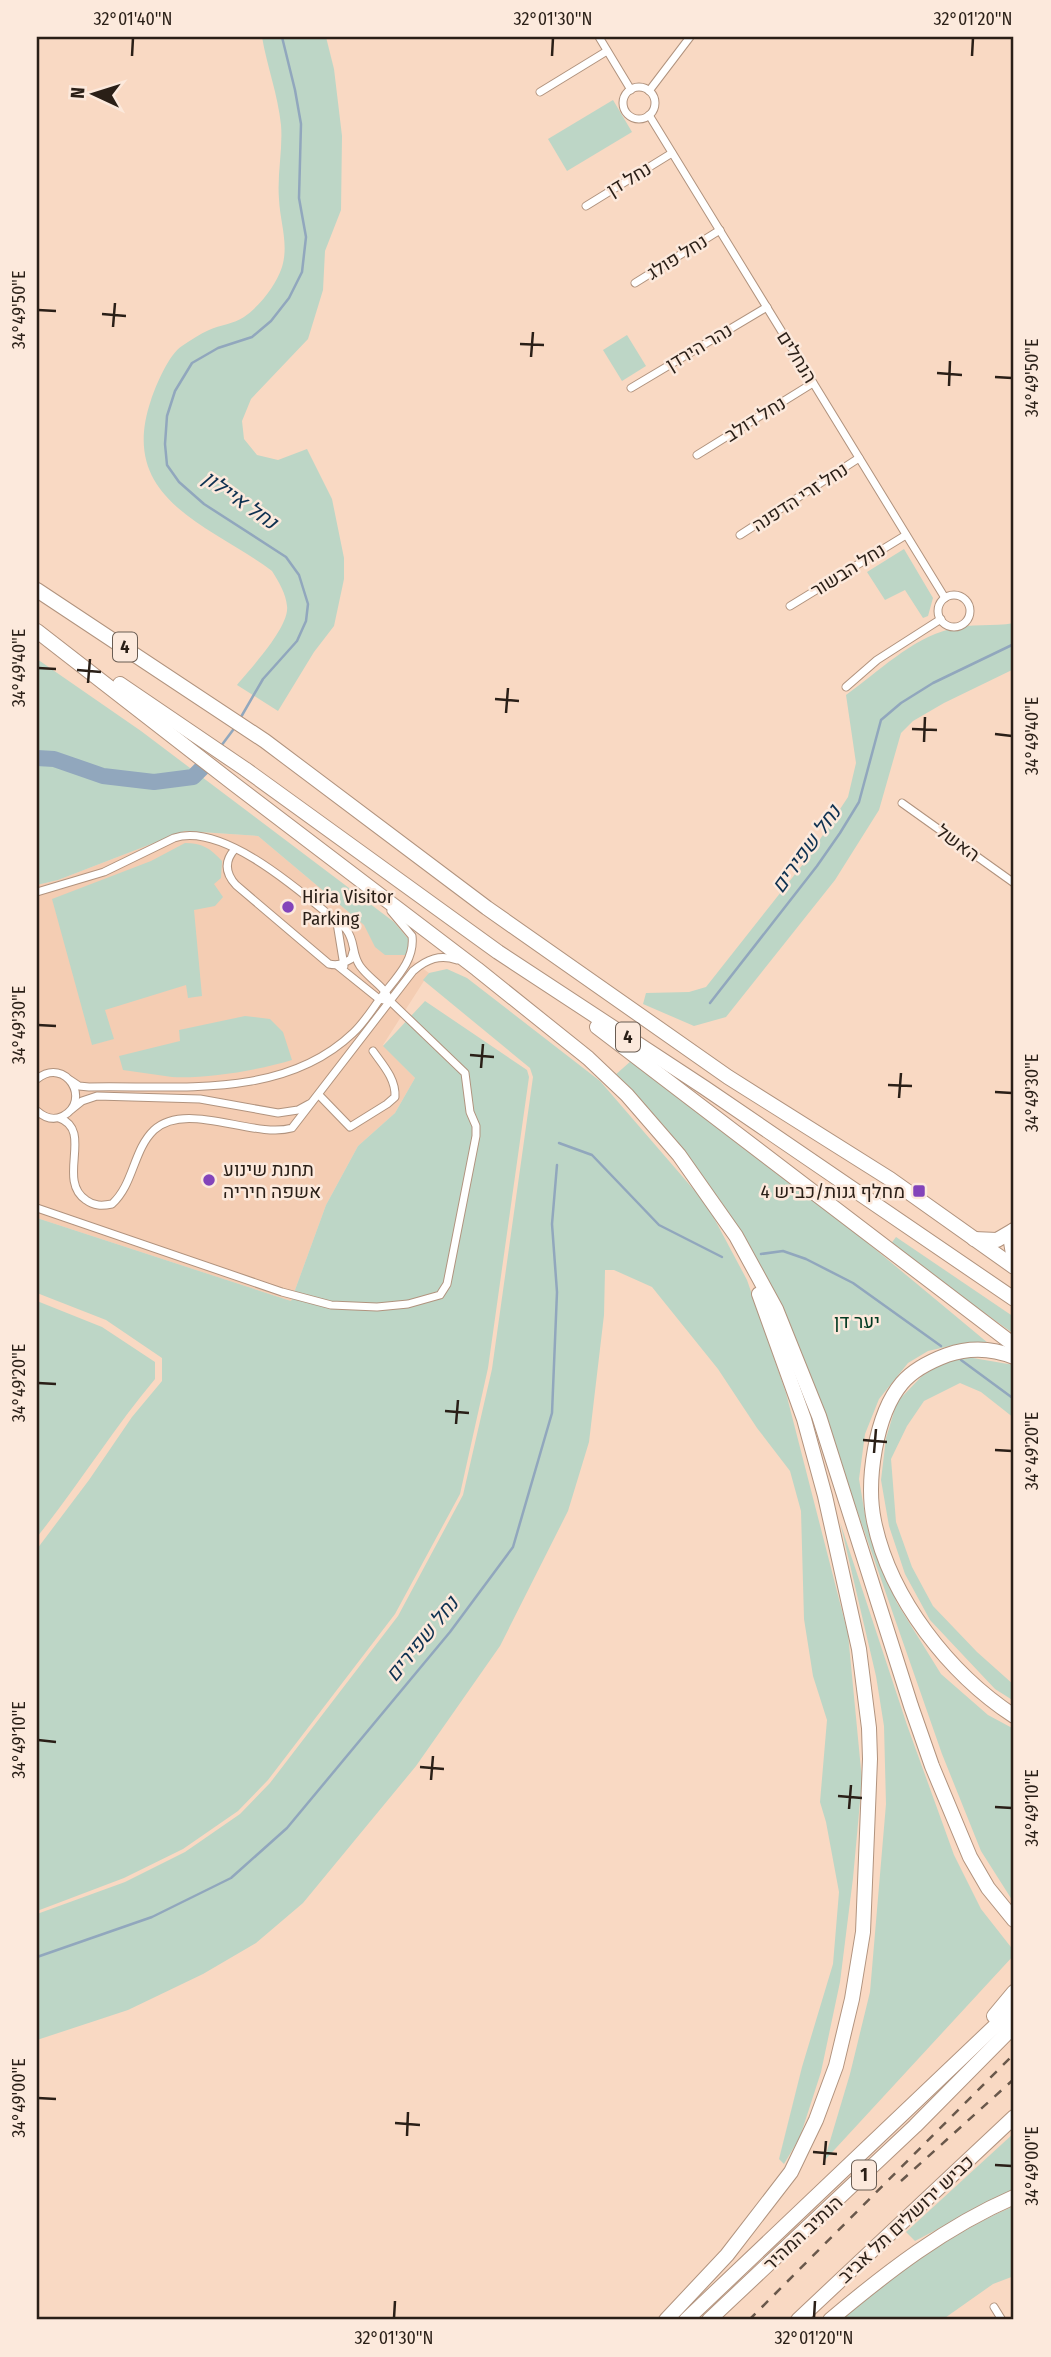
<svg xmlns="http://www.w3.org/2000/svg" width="1051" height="2357" viewBox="0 0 1051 2357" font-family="'Fira Sans Condensed',Heebo,sans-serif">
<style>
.built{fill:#f4cdb3}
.green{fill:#bdd6c6}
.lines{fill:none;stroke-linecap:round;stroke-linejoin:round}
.stream{stroke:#91a7bd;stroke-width:2.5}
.river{stroke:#91a7bd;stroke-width:16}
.street-casing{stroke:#b1937e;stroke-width:9}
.highway-casing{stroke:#b1937e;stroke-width:16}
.street{stroke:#fff;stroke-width:7}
.highway{stroke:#fff;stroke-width:14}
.rail{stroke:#69584b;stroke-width:2.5;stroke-dasharray:9 9;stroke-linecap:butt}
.ticks{fill:none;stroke:#2a1f17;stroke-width:2.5}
.poi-dot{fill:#8344ba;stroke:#fce9dc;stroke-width:2.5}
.labels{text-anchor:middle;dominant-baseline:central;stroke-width:5;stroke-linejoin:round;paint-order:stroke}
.shield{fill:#fce9dc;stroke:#695c52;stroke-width:2}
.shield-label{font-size:18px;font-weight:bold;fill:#2a1f17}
.street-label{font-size:19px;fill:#2a1f17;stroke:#fce9dc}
.poi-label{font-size:19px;fill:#2a1f17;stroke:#fce9dc;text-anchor:start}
.park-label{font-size:19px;fill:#023a22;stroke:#fce9dc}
.water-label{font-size:21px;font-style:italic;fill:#0e3151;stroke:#fce9dc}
.neatline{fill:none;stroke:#2a1f17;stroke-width:2.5}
.ticks-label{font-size:18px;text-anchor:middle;fill:#2a1f17}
</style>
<rect width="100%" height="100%" fill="#f9d9c3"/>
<polygon class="built" points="185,831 258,836 364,925 429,973 383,1045 415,1078 395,1113 358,1146 326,1205 291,1301 37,1218 37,885 58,880"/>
<g class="green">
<path d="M 262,37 L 326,37 L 334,69 L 342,136 L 341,210 L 325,251 L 323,290 L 308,339 L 251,399 L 242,421 L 244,439 L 257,455 L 278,460 L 307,449 L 332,499 L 344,558 L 344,579 L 334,626 L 314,652 L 278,711 L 237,685 C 250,669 290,627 287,606 C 286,594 279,582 272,571 C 209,524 117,500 151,400 C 156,385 169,354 182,346 C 191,340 200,334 209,330 C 220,325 234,324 244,317 C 260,306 276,285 282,267 C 289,244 280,222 279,199 C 277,174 283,149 281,125 C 278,95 267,66 262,37 Z"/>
<polygon points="613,100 632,132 567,171 548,139"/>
<polygon points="627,335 646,366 622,381 603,350"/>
<polygon points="904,549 933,598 928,616 923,618 905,590 885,600 867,572"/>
<path d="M 1014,623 L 1014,669 L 944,703 L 913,721 L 901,733 L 879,810 L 835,880 L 726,1017 L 694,1026 L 643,1004 L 646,993 L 689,992 L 706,987 L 807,859 L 848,797 L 856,763 L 846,695 C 878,672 911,639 950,629 C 971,623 993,627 1014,623 Z"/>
<polygon points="37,659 141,731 394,922 410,941 406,955 385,955 375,947 364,925 258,836 185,831 58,880 37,885"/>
<path d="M 185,843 C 202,843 210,848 222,861 L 221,878 L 214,884 L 223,897 L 215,906 L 194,910 L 202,996 L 188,998 L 186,985 L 105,1010 L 114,1039 L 92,1045 L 52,899 L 151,861 Z"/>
<polygon points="447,969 467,978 600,1081 707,1205 747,1280 786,1393 848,1634 862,1780 853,1878 840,1982 821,2072 800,2137 784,2164 779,2159 802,2067 833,1964 839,1892 826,1822 820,1802 827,1720 813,1676 804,1619 801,1511 790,1471 757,1428 718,1369 652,1287 614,1270 605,1270 604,1315 589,1442 568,1511 500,1646 416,1766 303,1903 256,1943 203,1974 128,2010 37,2040 37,1914 125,1882 185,1852 240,1814 270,1783 398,1616 463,1495 492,1369 533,1077 530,1068 423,980 429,973"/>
<polygon points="425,1001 527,1070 529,1077 488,1368 460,1494 395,1614 268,1780 238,1811 183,1849 124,1878 37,1911 37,1549 89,1480 132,1417 162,1381 162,1358 106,1320 37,1293 37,1218 291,1301 326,1205 358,1146 395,1113 415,1078 383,1046"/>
<path d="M 245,1016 L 270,1019 L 283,1032 L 292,1060 C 260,1070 205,1079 172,1077 C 156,1075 139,1072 123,1070 L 119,1056 L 180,1041 L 179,1030 Z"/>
<polygon points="631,1061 828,1210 988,1343 954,1345 928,1351 908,1363 879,1399 865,1434 859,1479 866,1521 897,1603 941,1674 988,1715 1014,1729 1014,1903 981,1851 942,1754 837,1453 776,1299 614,1076"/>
<polygon points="896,1237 1014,1317 1014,1334 890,1245"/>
<path d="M 37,1301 L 102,1327 L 155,1362 L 155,1379 C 113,1429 78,1486 37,1537 Z"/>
<polygon points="967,1357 1014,1365 1014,1418 981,1392 960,1383 924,1401 907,1426 891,1459 896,1522 912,1567 933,1606 977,1652 1014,1685 1014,1701 995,1689 930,1620 905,1574 889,1526 881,1480 886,1438 897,1402 921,1377 944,1361"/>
<polygon points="840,1522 907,1725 954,1855 981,1909 1014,1951 1014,1955 824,2161 850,2074 870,1992 886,1804 884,1726 876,1676"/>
<polygon points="1014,2133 1014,2189 915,2241 906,2232"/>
<path d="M 1014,2206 L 1014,2276 L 993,2284 L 942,2320 L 841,2320 C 895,2275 949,2234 1014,2206 Z"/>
</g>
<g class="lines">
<g class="stream">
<polyline points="241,717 263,679 297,641 306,621 308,604 299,575 286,557 204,504 179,482 167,465 165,444 167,416 175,391 192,363 218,348 252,337 271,321 289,298 302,272 306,237 299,198 301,124 295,90 282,37"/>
<polyline points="221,746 236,726"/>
<polyline points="710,1003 817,866 840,833 859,802 881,720 901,703 933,683 1014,644"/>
<polyline points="559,1143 592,1155 659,1225 722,1257"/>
<polyline points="761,1254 783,1251 806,1259 853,1283 941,1346"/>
<polyline points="961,1360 1014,1399"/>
<polyline points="37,1957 152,1917 231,1878 287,1828 450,1632 513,1547 552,1413 557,1292 552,1224 557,1165"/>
</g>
<polyline class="river" points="37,758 54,759 103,776 154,782 193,777 203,767"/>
<g class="street-casing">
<g id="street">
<polyline points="599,37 631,90"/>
<circle cx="639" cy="103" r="16"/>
<polyline points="649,91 690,37"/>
<polyline points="540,92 607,51"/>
<polyline points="649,115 945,598"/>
<polyline points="586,206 672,153"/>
<polyline points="635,283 720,230"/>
<polyline points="631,388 767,307"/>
<polyline points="697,455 813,383"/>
<polyline points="740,535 859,458"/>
<circle cx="954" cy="611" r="16"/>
<polyline points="790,606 906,535"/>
<polyline points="846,687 877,660 941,619"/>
<polyline points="902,803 1014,883"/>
<path d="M 235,849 C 224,861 225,873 236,885 L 329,964 C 338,966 342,964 351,959 L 353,952"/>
<path d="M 37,892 L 104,872 L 174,838 C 225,821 308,898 346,929 C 356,942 351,953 360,966 C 370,980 384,985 390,1001 L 379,999 L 338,966"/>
<polyline points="337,923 344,966"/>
<path d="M 37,1079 C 66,1056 92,1101 63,1116 C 53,1121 45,1118 37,1111"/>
<path d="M 70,1080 L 79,1086 L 89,1087 C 177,1085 283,1100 353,1033 C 364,1023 373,1008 382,996 C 396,978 415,960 412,936 L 391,911"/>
<path d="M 319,1095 L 350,1127 L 387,1104 L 395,1097 C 396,1079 383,1065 373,1051"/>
<polyline points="72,1109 82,1101 97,1096 200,1099 278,1113 298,1110 309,1104"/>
<path d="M 59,1118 C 94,1130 56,1180 86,1200 C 94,1206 102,1206 112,1204 C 134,1184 133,1150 154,1130 C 186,1100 253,1139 292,1128 L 413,971 C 427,959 440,954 457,960"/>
<polyline points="37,1208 282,1292 331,1305 377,1307 408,1304 440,1295 447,1284 476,1136 476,1126 470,1112 465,1073 390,1001"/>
<polyline points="994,2307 1002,2320"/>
</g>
</g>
<g class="highway-casing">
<g id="highway">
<polyline points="37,590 265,741 487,908 728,1077 890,1179 1014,1267"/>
<polyline points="37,631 234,784 477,969 588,1058 627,1095 679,1155 736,1236 776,1309 819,1416 911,1706 932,1766 970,1857 988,1888 1014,1920"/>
<polyline points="120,684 245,769 498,952 705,1088 1014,1299"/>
<polyline points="597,1027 1014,1345"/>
<polyline points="1014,1230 1011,1242 1014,1260"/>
<polyline points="974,1239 997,1240 1014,1230"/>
<path d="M 1014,1357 C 992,1348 970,1347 947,1355 C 931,1361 913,1370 902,1383 C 875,1415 866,1482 874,1521 C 890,1599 950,1674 1014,1716"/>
<polyline points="994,2016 1014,1992"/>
<polyline points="666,2320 727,2255 791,2172 816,2120 836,2066 852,1999 863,1932 870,1759 869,1728 859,1649 825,1496 804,1419 759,1294"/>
<polyline points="686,2320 1014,2008"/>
<polyline points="709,2320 915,2126 1014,2026"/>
<polyline points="798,2320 1014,2117"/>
<path d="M 830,2320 C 887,2272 945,2227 1014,2197"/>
</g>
</g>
<use href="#street" class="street"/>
<use href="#highway" class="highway"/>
<g class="rail">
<polyline points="901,2181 1014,2079"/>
<polyline points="749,2320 1014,2054"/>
</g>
</g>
<path class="ticks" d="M 132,56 L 133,38M 552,56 L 553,38M 972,56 L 973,38M 38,310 L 56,311M 102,314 L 126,316M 113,327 L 115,303M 520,344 L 544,345M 531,357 L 533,332M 937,373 L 962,375M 995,377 L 1012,378M 949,386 L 950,361M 38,668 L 56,669M 77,670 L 101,672M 88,683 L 90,659M 495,699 L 519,701M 506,713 L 508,688M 912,729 L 937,730M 995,734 L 1012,736M 924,742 L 925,717M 38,1025 L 56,1026M 470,1055 L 494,1057M 481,1068 L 483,1044M 888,1085 L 912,1086M 995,1092 L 1012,1093M 899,1098 L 901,1073M 38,1383 L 56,1384M 445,1411 L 469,1413M 456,1424 L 458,1400M 863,1440 L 887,1442M 995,1450 L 1012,1451M 874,1453 L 876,1429M 38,1740 L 56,1742M 420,1767 L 444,1769M 431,1780 L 433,1756M 838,1796 L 862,1798M 995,1807 L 1012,1808M 849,1809 L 851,1785M 38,2098 L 56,2099M 395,2123 L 420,2125M 407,2136 L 408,2112M 813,2152 L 837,2154M 824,2165 L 826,2141M 995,2165 L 1012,2166M 394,2318 L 395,2301M 814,2318 L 815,2301"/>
<g class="poi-dot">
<circle cx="288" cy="907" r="7"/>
<circle cx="209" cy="1180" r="7"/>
<rect x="912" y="1184" width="14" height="14" rx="3.5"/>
</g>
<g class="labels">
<g class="shield">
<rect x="113" y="632.5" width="24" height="29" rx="5"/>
<rect x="616" y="1022.5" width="24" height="29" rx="5"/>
<rect x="852" y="2160.5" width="24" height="29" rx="5"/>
</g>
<g class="shield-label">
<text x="125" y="647">4</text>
<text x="628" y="1037">4</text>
<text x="864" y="2175">1</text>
</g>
<g class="street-label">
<text transform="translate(629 179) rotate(-31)">נחל דן</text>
<text transform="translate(677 257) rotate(-32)">נחל פולג</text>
<text transform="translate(699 347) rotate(-31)">נהר הירדן</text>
<text transform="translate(797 357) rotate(58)">הנחלים</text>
<text transform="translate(755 419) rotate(-32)">נחל דולב</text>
<text transform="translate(800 497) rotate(-33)">נחל זרי הדפנה</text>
<text transform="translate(848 570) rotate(-32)">נחל הבשור</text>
<text transform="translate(958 843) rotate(36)">האשל</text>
<text transform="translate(906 2219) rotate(-43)">כביש ירושלים תל אביב</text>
<text transform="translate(803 2233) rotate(-43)">הנתיב המהיר</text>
</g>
<g class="poi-label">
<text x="302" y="896">Hiria Visitor<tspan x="302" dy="22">Parking</tspan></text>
<text x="223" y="1169">תחנת שינוע<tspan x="223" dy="22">אשפה חיריה</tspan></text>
<text x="905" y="1191" text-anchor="end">מחלף גנות/כביש 4</text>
</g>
<g class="park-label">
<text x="857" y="1321">יער דן</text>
</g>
<g class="water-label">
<text transform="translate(240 500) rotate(35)">נחל איילון</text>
<text transform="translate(806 849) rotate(-54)">נחל שפירים</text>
<text transform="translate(422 1639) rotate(-51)">נחל שפירים</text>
</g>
</g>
<rect width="1051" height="2357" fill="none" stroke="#fce9dc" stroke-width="77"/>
<g transform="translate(94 94) rotate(274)" stroke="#fce9dc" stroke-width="5" paint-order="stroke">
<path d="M0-5L12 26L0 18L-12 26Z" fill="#2a1f17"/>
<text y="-10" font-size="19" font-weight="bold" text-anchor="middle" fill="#2a1f17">N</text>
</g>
<rect x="38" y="38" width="974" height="2280" class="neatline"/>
<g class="ticks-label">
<text x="133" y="25">32°01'40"N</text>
<text x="553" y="25">32°01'30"N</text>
<text x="973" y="25">32°01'20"N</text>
<text transform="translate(19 310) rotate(-90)" y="6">34°49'50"E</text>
<text transform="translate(1032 378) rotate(-90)" y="6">34°49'50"E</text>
<text transform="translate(19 668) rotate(-90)" y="6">34°49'40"E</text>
<text transform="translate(1032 736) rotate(-90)" y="6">34°49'40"E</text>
<text transform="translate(19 1025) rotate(-90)" y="6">34°49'30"E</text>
<text transform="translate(1032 1093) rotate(-90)" y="6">34°49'30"E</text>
<text transform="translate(19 1383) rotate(-90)" y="6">34°49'20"E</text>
<text transform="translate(1032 1451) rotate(-90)" y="6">34°49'20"E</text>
<text transform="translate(19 1740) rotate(-90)" y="6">34°49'10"E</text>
<text transform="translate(1032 1808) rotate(-90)" y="6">34°49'10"E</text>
<text transform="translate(19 2098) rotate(-90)" y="6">34°49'00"E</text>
<text transform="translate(1032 2166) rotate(-90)" y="6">34°49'00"E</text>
<text x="394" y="2344">32°01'30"N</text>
<text x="814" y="2344">32°01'20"N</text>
</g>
</svg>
